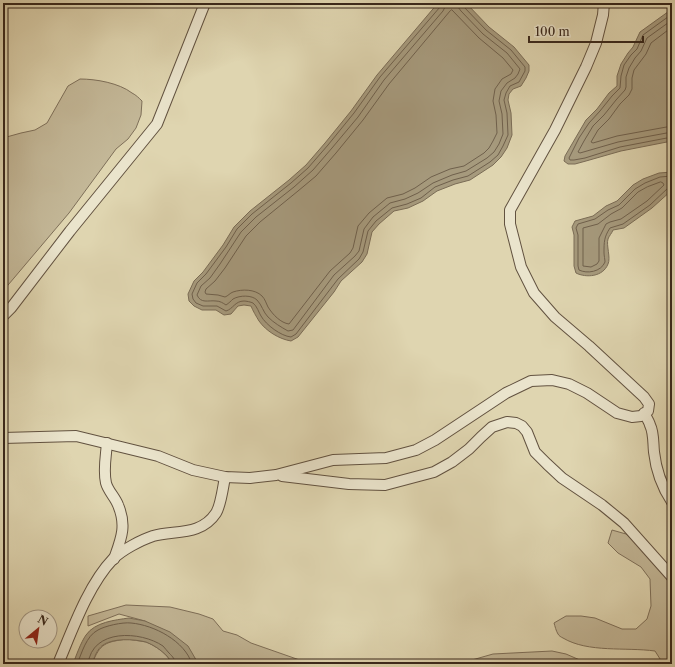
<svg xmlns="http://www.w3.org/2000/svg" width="675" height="667" viewBox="0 0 675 667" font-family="'Libre Caslon Text',serif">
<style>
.green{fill:#c3b797;stroke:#7e6f59}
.water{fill:#a69a7d;stroke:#7a6c56}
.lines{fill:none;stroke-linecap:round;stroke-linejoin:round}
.shore{stroke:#6f604c;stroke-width:1}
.minor-casing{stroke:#625240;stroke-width:12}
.minor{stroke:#eae4cc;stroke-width:10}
</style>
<rect width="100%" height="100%" fill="#dfd5b0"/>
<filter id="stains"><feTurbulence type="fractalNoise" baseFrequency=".005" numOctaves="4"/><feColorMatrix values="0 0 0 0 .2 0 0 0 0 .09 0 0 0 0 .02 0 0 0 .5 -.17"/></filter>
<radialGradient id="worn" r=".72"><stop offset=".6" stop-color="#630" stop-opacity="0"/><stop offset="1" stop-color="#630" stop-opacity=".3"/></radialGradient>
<g class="green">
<path d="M 80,79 C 96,79 119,83 132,93 C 136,95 139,98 142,101 L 141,115 L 136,128 L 128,139 L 116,149 L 69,213 L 3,291 L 3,138 L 21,133 L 35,130 L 47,123 L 68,86 Z"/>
<path d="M 612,530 L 626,534 L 672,578 L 672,664 L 656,664 L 662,662 L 655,651 C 626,647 588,653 563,638 C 561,637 559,636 558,634 C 556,631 555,626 554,623 L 566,616 L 581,616 L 595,618 L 622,629 L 636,629 L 647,619 L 651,606 L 650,579 L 641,567 L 618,553 L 608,543 Z"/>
<polygon points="126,605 170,607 199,614 213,619 223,631 237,635 251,643 311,664 197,664 195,658 145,621 119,614 88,626 88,616"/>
<path d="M 127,639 C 133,640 140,641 146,642 C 154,645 170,655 171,664 L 92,664 C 100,643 106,642 127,639 Z"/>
<polygon points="552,651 566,654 589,664 421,664 449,661 465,662 493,654"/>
</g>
<g class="water">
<path d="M 438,3 L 466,3 L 489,27 L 514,47 L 529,65 L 529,71 L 526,78 L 521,86 L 513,89 L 509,94 L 508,100 L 511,113 L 512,135 L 507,148 L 501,157 L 493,165 L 470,180 L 455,184 L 437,191 L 423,201 L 408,208 L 394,211 L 379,224 L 372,232 L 367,254 L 362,262 L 341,281 L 334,292 L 298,337 L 291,341 C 279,339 266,331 259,321 C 256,316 253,311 251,306 L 244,305 L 238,306 L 231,314 L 224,315 L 216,310 L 202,310 L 194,306 L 189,301 L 188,294 L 194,281 L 203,272 L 223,245 L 234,227 L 250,211 L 289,180 L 306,165 L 325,143 L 351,111 L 377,75 Z"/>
<polygon points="672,9 672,141 621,151 586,161 575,164 568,164 564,161 565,156 586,120 597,109 609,93 617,86 617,76 621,64 628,53 633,47 640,32"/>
<path d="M 672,172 L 672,190 L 652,208 L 624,228 L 613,230 C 612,233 609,236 608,239 C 606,245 611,258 608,264 C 603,277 586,278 576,273 L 574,266 L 574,235 L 572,227 L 575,221 L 593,216 L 606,206 L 617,201 L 633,185 L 643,179 L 659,173 Z"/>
<path d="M 129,618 L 145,621 L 170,632 L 188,646 L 195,658 L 197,664 L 171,664 C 171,660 169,659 167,656 C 161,650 154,645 146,642 C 134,639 113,638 103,645 C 97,649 94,658 92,664 L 73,664 C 76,656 81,642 86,635 C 95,622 115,620 129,618 Z"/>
</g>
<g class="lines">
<g class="shore">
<path d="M 441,3 L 440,7 L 380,77 L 354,113 L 328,145 L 308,168 L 291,183 L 252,214 L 237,229 L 226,247 L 206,274 L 197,283 L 192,294 L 193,299 L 196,303 L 203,306 L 217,306 L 226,311 C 233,309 235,301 244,301 C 246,301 251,302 253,303 C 257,306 259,313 261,316 C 266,325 281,336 291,337 L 296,334 L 338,279 L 359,259 L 363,252 L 368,231 L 376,221 L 392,208 L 407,204 L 421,198 L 435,187 L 453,180 L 468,176 L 490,162 L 498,155 L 503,146 L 508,135 L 507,113 L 504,100 L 506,93 L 510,86 L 519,82 L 525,71 L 525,67 L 511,50 L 486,30 L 464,7 L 463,3"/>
<path d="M 446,3 L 445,7 L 443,11 L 384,80 L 358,117 L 332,148 L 313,170 L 294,187 L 256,217 L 241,232 L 220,264 L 210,278 L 201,286 L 197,295 C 201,304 208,300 216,301 C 220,301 223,303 226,305 C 229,303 231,301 233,299 C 240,295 252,295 257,300 C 262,305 263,312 268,317 C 274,323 281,327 288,331 L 293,330 L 334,275 L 355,256 L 359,251 L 364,229 L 373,217 L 390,203 L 405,199 L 418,193 L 433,183 L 452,175 L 466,171 L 487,158 L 494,152 L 499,144 L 503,134 L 502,114 L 499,101 L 501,91 L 507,83 L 515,78 L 518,74 L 520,69 L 507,53 L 483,34 L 461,11 L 458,7 L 458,3"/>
<path d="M 452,10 L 479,38 L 503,58 L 513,70 L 511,74 L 502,79 L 495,89 L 493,101 L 496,115 L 497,133 L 493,141 L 489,148 L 484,153 L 464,166 L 450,169 L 431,177 L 415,188 L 403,194 L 387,198 L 369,213 L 358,226 L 353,248 L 350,253 L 330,271 L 289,324 C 281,323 273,315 268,307 C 266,303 265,299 262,296 C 255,289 242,289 233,292 C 230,293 228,296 225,297 L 218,295 L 206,294 L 205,292 L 206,289 L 215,281 L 225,268 L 246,236 L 260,222 L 298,191 L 316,176 L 336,153 L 363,120 L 389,84 L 450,11 Z"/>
<polyline points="672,14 643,35 637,49 631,55 624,65 621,76 620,88 612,96 600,111 589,123 579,138 569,158 570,160 574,160 585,158 620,147 672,137"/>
<polyline points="672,20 647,38 641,51 635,58 629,68 626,77 626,87 625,90 616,100 604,115 593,126 584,141 578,152 580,153 618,142 672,132"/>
<polyline points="672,27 651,43 646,54 634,70 632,78 632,89 629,95 620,104 609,119 598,130 591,142 593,143 617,136 672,126"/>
<path d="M 672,176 L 660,177 L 645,183 L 635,189 L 619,205 L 608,210 L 595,219 L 578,224 L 576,228 L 578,235 L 578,266 L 579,270 C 587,274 601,272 605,262 C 605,260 604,255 604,253 C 604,242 604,237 610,228 L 623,224 L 650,205 L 668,188 L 672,187"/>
<polygon points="661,182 663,183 664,185 647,201 621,219 610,222 606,224 599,238 599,261 597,264 591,267 583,266 583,228 598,224 611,214 622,208 638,192 647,187"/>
<path d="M 77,664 C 82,653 86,636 98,630 C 105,626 122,622 131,623 C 154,625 185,641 192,664"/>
<path d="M 88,664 C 92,628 141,631 163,646 C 165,648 167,651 169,653 C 173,657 175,659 175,664"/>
</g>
<g class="minor-casing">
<g id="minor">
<polyline points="3,316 11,308 70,231 157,124 205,3"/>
<path d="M 644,413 C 646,417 649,421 650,425 C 654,433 653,443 654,452 C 656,470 662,487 672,502"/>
<polyline points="3,438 76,436 158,456 193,470 225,477 250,478 276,475 333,460 386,458 416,450 435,440 506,393 531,381 552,380 569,384 587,393 617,413 632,417 641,416 648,411 649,404 644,397 589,346 555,317 534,293 521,267 510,224 510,210 555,130 586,67 596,43 603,15 604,3"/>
<path d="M 107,443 C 106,456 103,470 106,483 C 108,491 115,497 118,505 C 127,526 121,539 114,559"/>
<polyline points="282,476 349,484 385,485 434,472 452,462 469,449 481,437 492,427 507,422 516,423 522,426 527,432 535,452 547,464 562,478 602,505 624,523 672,577"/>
<path d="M 58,664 C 72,631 88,585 113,559 C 122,550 141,540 153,536 C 175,530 201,536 216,513 C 221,505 223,487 225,477"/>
</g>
</g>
<use href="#minor" class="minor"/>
</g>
<rect width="675" height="667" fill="none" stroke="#dfd5b0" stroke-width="16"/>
<rect x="4" y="4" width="667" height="659" fill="none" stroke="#38271b" stroke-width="2"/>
<rect x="8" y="8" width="659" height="651" fill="none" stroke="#38271b"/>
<g transform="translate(38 629) rotate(29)"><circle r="19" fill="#eae4cc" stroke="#a39885"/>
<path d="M0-3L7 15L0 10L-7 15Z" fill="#8f2418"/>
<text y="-6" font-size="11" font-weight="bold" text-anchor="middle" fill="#38271b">N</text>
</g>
<path d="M529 36v6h114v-6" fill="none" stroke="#38271b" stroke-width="2"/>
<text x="535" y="36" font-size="12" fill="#38271b" stroke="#eae4cc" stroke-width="3" paint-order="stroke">100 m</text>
<rect width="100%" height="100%" filter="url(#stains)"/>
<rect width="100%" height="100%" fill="url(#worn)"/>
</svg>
